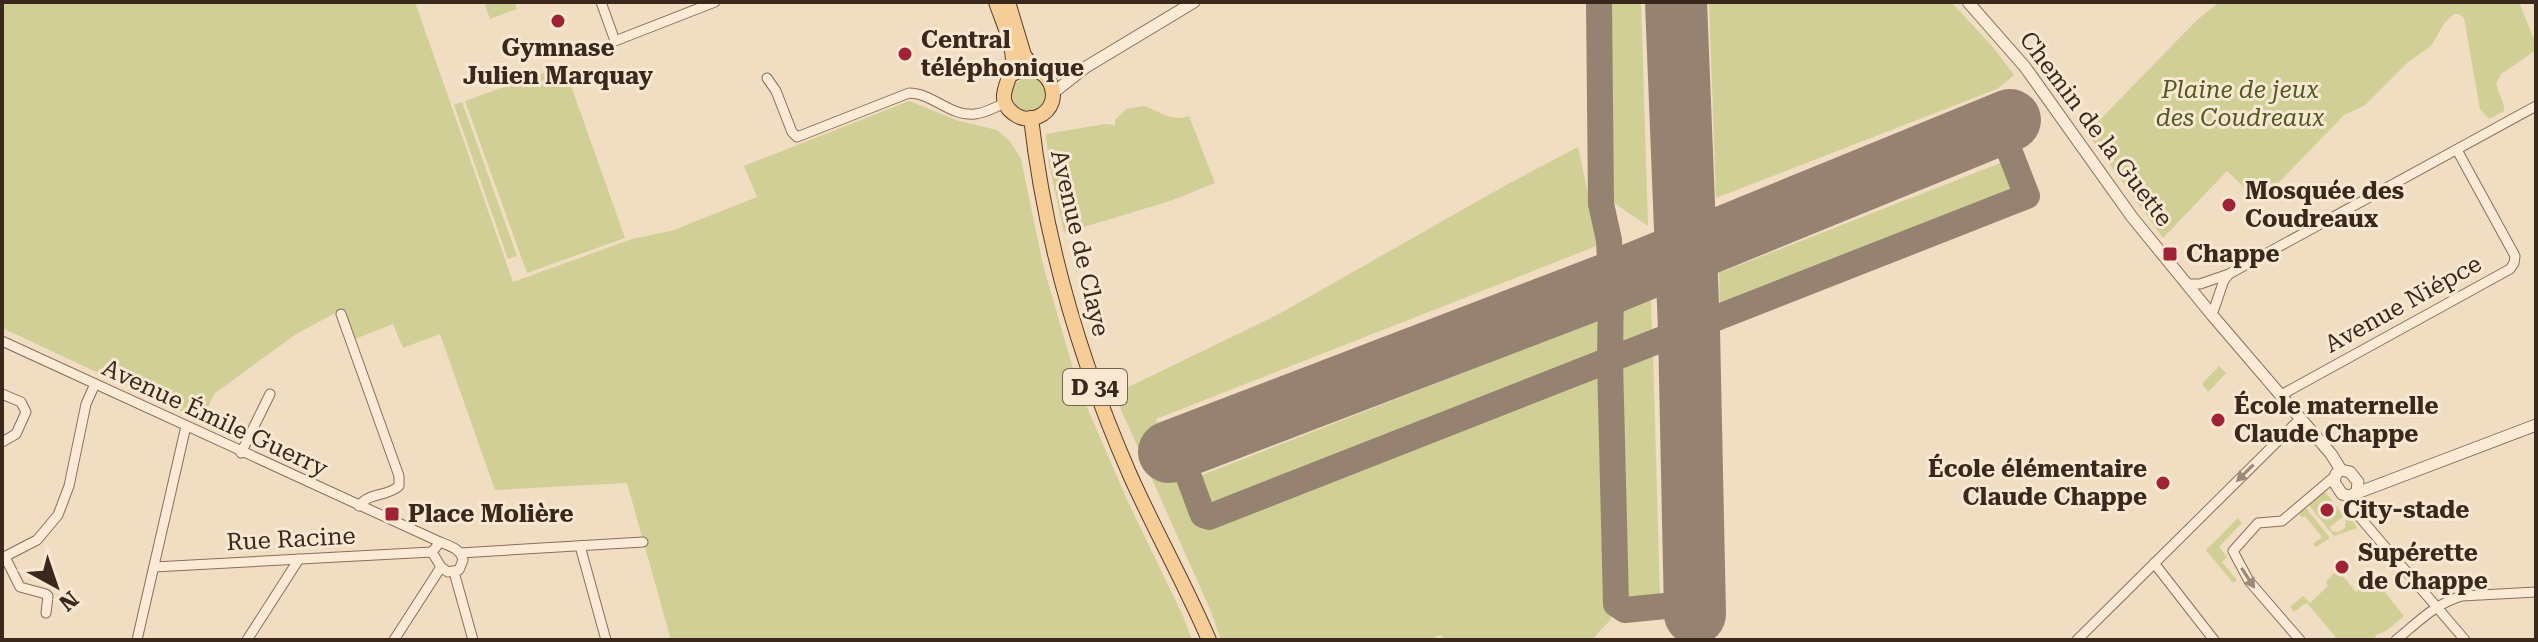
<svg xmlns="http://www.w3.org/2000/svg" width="2538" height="642" viewBox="0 0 2538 642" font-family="'Roboto Serif',serif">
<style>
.green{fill:#d0cf95}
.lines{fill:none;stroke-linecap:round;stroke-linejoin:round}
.taxiway{stroke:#968270;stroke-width:26}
.runway{stroke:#968270;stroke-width:62}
.minor-casing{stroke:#8c6d58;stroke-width:11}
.tertiary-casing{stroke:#8c6d58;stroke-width:13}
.primary-casing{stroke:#5a3c2c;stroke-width:16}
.minor{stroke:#fbebd6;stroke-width:9}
.tertiary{stroke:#fbebd6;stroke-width:11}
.primary{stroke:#f7cd97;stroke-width:14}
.oneway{fill:#9b8a7a}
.poi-dot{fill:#9f2334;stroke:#f8e8d2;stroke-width:3}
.labels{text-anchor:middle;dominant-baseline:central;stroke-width:6;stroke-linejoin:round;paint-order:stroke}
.shield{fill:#f8e8d2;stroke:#746253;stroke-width:2}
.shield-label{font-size:22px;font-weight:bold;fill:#3b281d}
.poi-label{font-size:24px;font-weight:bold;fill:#3b281d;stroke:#f8e8d2;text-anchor:start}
.park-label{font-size:24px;font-style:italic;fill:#525922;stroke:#f8e8d2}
.street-label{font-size:24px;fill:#3b281d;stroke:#f8e8d2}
</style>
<rect width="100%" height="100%" fill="#f1ddc2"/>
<g class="green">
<polygon points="2,2 415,2 513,282 632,239 671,231 757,197 744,166 909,101 959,121 997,130 1010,141 1021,159 1043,265 1079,389 1128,502 1183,616 1192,640 671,640 627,483 495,490 440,334 403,348 393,324 355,339 343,309 296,334 214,394 207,410 200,415 191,416 2,328"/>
<polygon points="484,2 514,2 517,9 490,19"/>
<polygon points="1605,2 1641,2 1648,226 1611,201"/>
<polygon points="1709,2 1951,2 1992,46 2014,75 1997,89 1716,198"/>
<polygon points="2219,2 2519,2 2536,44 2536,50 2501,74 2496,84 2504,106 2504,111 2489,119 2480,109 2464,18 2459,14 2454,14 2445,22 2431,46 2407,63 2364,106 2344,115 2260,202 2227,171 2163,238 2087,133 2197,20"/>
<polygon points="564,66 625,238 527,273 465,101"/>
<circle cx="1029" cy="94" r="17"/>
<polygon points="462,102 517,256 508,259 454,105"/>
<path d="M 1144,106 C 1161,112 1171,122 1189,116 L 1215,183 L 1170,201 L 1064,233 L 1049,164 L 1046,134 L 1105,124 L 1115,125 L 1115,120 L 1126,109 Z"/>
<polygon points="1578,147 1599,245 1156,419 1195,516 1199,523 1216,524 1604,369 1611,619 1592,640 1444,640 1441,635 1427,640 1221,640 1210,609 1114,394 1279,314 1506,185"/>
<polygon points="2008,160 2019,191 1720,307 1719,273"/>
<polygon points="1651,299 1652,335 1616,350 1617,313"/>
<polygon points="1603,318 1603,355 1210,509 1197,477"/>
<polygon points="1653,351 1660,600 1625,602 1616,366"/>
<polygon points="2219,366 2226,373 2208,392 2202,384"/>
<polygon points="2325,492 2344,516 2330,527 2332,531 2338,532 2345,528 2346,517 2349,515 2357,528 2334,536 2307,503"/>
<polygon points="2306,508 2330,538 2316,547 2313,544 2322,537 2305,516 2302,518 2299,514 2296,516 2298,511 2300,513"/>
<polygon points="2238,518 2242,523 2219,547 2227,557 2222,562 2237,580 2233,583 2206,550"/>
<polygon points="2337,569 2356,592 2373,578 2404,616 2386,631 2376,635 2374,640 2338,640 2308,604 2306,603 2294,612 2290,607 2303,596 2310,603 2328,586 2326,582"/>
</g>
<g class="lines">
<g class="taxiway">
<polyline points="1599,2 1601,204 1609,240 1611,283 1610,360 1616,604 1625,610 1695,603"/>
<polyline points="1178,448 1201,510 1203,515 1209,517 2027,196 1999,124"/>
</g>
<g class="runway">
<polyline points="1676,2 1689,330 1695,614"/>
<polyline points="1169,452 1611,283 2010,120"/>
</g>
<g class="minor-casing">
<g id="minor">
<polyline points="601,2 615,41 715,2"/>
<path d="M 767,78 L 776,91 L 792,132 L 797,137 L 909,93 C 933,93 950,117 975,114 C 986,113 995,107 1005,103"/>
<polyline points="2187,284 2200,284 2229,274 2536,106"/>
<path d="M 341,314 L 399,476 L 399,486 C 387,497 369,492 359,506"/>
<polyline points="2212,315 2224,280 2229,274"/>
<polyline points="2,341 440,542"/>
<polyline points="2,394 21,402 26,412 16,434 2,442"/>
<polyline points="2281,395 2510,269 2514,263 2515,256 2457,150"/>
<polyline points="241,453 270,394"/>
<polyline points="2349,496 2357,514 2465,640"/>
<path d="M 440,542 C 450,546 461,549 463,560 L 459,570 L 448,572 L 441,567 L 432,552 Z"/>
<polyline points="580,546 606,640"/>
<polyline points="460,553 643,542"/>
<polyline points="5,557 20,587 46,594 48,596 46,613"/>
<polyline points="2,558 37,540 58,515 69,486 86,404 95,384"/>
<polyline points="2154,563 2214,640"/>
<polyline points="154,567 432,552"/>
<polyline points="454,572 473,640"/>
<polyline points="137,640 186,426"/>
<polyline points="247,640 299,559"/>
<polyline points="394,640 441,567"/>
<polyline points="2077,640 2301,418"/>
<polyline points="2300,640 2249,581 2233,551 2258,523 2282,521 2334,477"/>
<path d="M 2396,640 C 2417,623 2436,603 2462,596 L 2536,592"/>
</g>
</g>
<g class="tertiary-casing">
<g id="tertiary">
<polyline points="1968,2 2025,67 2132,217 2212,315 2331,454 2341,470"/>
<polyline points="1053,93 1086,67 1194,2"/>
<polyline points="2341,470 2336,474 2334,482 2342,494 2349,496 2536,425"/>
<polyline points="2341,470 2350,472 2358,482 2357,492"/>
</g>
</g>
<g class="primary-casing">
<g id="primary">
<path d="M 996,2 C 1002,20 1013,43 1013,62 C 1012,80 993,98 1013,113 C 1020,119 1029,120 1037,117 C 1070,104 1047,52 1011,75"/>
<polyline points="1008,2 1024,55 1034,69"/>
<path d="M 1031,118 C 1045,242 1080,361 1130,475 C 1155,531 1185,584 1209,640"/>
</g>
</g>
<use href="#minor" class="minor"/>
<use href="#tertiary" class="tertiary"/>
<use href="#primary" class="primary"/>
</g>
<defs><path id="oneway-solid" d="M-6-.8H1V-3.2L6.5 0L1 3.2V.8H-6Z" transform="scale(2)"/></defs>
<g class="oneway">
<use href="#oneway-solid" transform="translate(2245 473) rotate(135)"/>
<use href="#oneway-solid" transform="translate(2248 578) rotate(57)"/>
</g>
<g class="poi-dot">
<circle cx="558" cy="21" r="8"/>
<circle cx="905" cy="54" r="8"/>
<circle cx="2229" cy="205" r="8"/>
<rect x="2162" y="246" width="16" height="16" rx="4"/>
<circle cx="2218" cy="420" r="8"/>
<circle cx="2163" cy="483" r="8"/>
<circle cx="2327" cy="510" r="8"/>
<rect x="384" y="506" width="16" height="16" rx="4"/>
<circle cx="2342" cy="567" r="8"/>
</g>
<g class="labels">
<rect class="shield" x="1063" y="369" width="64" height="36" rx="6"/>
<g class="shield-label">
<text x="1095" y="387">D 34</text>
</g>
<g class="poi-label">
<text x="921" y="40">Central<tspan x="921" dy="28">téléphonique</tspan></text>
<text x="558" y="48" text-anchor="middle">Gymnase<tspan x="558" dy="28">Julien Marquay</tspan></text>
<text x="2245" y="191">Mosquée des<tspan x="2245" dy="28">Coudreaux</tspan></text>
<text x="2186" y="254">Chappe</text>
<text x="2234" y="406">École maternelle<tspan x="2234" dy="28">Claude Chappe</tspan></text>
<text x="2147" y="469" text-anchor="end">École élémentaire<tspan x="2147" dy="28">Claude Chappe</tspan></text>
<text x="2343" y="510">City-stade</text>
<text x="408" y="514">Place Molière</text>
<text x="2358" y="553">Supérette<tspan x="2358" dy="28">de Chappe</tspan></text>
</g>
<g class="park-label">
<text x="2240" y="90">Plaine de jeux<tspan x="2240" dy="28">des Coudreaux</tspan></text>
</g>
<g class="street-label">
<text transform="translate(2096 129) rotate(53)">Chemin de la Guette</text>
<text transform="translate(1080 243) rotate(77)">Avenue de Claye</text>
<text transform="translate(2403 304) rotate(-29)">Avenue Niépce</text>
<text transform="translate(215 418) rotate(25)">Avenue Émile Guerry</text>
<text transform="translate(291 539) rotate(-3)">Rue Racine</text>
</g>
</g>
<rect width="2538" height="642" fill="none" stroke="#3b281d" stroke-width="8"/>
<g transform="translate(56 586) rotate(140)" stroke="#f8e8d2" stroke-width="6" paint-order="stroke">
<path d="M0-6L14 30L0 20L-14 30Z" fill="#3b281d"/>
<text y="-12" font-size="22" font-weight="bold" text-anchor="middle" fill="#3b281d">N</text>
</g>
</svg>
